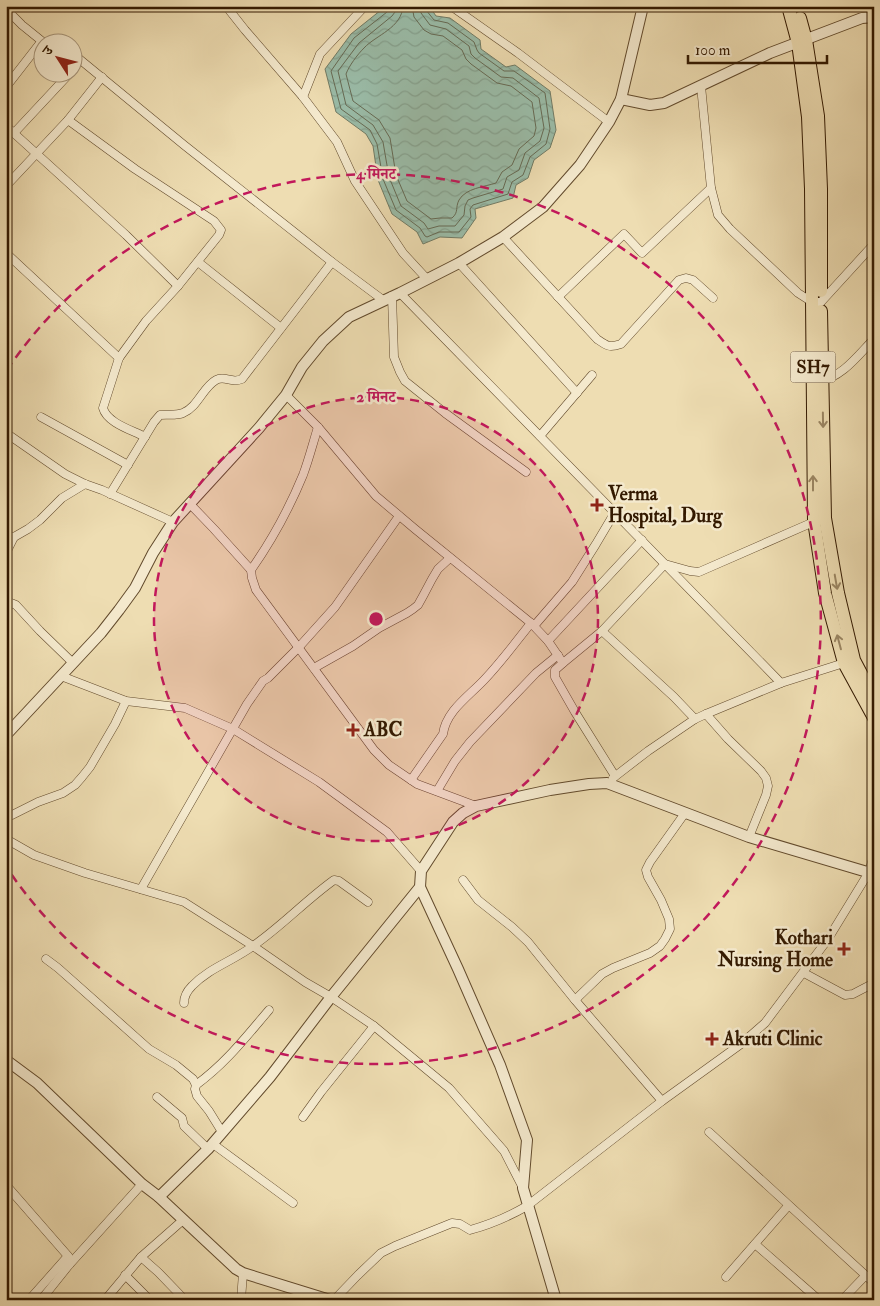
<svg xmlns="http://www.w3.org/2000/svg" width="880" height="1306" viewBox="0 0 880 1306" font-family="'IM FELL Double Pica','Noto Serif Devanagari',serif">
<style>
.water{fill:url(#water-waves);stroke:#717b65}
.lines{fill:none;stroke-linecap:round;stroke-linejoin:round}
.shore{stroke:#666a54;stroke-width:1}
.minor-casing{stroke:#624a2c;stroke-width:9}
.tertiary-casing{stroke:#624a2c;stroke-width:12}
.primary-casing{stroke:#331900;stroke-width:14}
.minor{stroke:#f4e9cd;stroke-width:8}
.tertiary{stroke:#f4e9cd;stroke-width:10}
.primary{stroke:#eeddb2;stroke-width:12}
.oneway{stroke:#9a8562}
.ring{fill:none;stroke:#c2185b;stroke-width:2.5;stroke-dasharray:9 6}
.poi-dot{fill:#8f2418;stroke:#f4e9cd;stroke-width:2}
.labels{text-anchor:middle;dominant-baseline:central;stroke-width:5;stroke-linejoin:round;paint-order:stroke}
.shield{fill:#f4e9cd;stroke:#6d573e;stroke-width:1}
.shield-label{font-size:18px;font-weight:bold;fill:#331900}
.poi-label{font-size:19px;font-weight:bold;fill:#331900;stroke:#f4e9cd;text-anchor:start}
.centre{fill:#c2185b;stroke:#f4e9cd;stroke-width:2.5}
.ring-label{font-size:15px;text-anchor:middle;font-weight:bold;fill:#c2185b;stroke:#f4e9cd;stroke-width:5;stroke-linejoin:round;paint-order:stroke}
</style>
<defs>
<pattern id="water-waves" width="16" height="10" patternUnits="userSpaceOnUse" patternTransform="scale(1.25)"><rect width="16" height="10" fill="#9abca8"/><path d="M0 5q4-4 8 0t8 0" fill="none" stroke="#85a18f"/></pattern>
</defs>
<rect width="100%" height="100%" fill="#eeddb2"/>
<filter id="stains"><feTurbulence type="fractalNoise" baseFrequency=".004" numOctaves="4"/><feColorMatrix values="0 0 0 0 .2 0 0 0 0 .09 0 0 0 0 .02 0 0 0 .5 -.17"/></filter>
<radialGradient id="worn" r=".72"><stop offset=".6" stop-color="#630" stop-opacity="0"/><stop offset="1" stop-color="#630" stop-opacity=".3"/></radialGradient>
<polygon class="water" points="386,6 429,6 436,16 450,18 480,40 481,49 506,67 515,65 550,91 556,130 550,148 534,160 528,178 516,185 513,198 475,209 476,218 462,238 440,237 423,244 417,232 392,214 378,180 373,146 366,134 336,112 325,69 351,34"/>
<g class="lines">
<g class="shore">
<polyline points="389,6 387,12 354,38 331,71 341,109 370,130 377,144 383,179 396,210 420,228 425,236 427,237 439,232 459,232 471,217 470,209 473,205 508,194 512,182 523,175 530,157 546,144 550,129 545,93 514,71 504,71 479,53 477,50 474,42 448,23 434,20 426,10 426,6"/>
<polyline points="395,6 395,12 392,16 359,43 338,71 346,105 373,125 383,142 389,177 401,206 424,223 428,229 439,226 455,226 464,215 465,206 468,200 473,198 503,189 507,177 519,170 525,153 540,141 544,128 539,98 513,78 501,77 475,58 471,54 469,46 446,29 430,25 421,13 419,6"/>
<path d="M 403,6 C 402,28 376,35 364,48 C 357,55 349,66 346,74 L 353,101 L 379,120 L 390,138 L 396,175 L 407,201 L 431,219 L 440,218 L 452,218 C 459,212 455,208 459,200 C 466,188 484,187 496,183 L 502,172 L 512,165 L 519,149 L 534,136 L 536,128 L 532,102 L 511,86 L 497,83 L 471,64 L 466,59 L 462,50 L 443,36 L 431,34 L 424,30 L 414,17 L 412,6"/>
</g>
<g class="minor-casing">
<g id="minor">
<polyline points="226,6 245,30 303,97 337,142 355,181 403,253 427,279"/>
<polyline points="451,6 518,53 609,122"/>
<polyline points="6,9 22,25 43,42"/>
<polyline points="72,53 184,145 332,262 383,300"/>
<polyline points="701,86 711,188 718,215 730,229 798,293 812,302 821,302 874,244"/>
<polyline points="6,87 41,42"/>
<polyline points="303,97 320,54 365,6"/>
<path d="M 68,120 L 135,169 L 214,221 L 221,230 L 219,235 L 178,286 L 146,321 L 119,358 L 103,408 C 107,423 132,430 145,437"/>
<polyline points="6,126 126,235 178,286"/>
<polyline points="14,133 71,72"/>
<polyline points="6,186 68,120 102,77"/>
<path d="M 503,237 L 597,339 C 607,346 609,348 621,344 L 679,280 L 686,278 L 693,280 L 713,298"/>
<polyline points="6,253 119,358"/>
<polyline points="198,262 281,328"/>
<polyline points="459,263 577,393"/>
<polyline points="400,293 781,683"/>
<polyline points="392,296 394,357 400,372 405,381 445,413 526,472"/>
<polyline points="558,297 624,234 642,253 711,188"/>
<path d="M 819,381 C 842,378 859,354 874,339"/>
<polyline points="286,395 318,427 376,496 415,529 531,623 548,641 563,663 555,670 555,677 575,712 615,776"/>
<polyline points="41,417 128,465"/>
<path d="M 318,427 C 313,443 309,459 303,475 C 289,509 272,540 251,570 L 252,578 L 256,590 L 374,750 L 389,765 L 417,784 L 476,806"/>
<polyline points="6,433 65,474 85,484 102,490 173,522"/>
<polyline points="540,436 592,375"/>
<path d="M 110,494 L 154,422 L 160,415 C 167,414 176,416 183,413 C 198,407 203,387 216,380 C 225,375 231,384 242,379 L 332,262"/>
<polyline points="190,504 214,529 251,570"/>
<polyline points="6,537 14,537 28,529 40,520 62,498 85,484"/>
<polyline points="6,553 14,537"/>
<polyline points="6,605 11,603 16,605 40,631 73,663"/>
<polyline points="534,626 572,582 596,544 615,512"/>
<polyline points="602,631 674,697 695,719"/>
<polyline points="548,641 642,540"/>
<polyline points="563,663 602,631 665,564 690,571 699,572 818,520"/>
<polyline points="314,668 353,646 379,628 407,613 413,609 418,605 423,596 432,579 438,569 450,558"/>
<polyline points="61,676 126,701 185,708 233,729 319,782 387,832 421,871"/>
<polyline points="706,714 728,739 761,771 766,778 768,786 766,795 749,837"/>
<polyline points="613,778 648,751 695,719 706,714 781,683 847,662"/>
<path d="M 411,780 L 443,734 C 446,711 469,696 484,680 C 501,662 516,642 531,623"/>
<polyline points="437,791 455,761 470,742 536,673 558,655"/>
<polyline points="6,818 38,802 63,793 75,785 82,777 90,767 115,724 126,701"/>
<polyline points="6,839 34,855 85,873 184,902 253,946 305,982 331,997 374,1026 449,1088 504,1151 523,1188"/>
<polyline points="463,880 478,900 512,927 528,942 575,1000 662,1101"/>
<polyline points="141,889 247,704 263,681 268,678 299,647 335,607 399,516"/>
<polyline points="46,959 58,968 149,1049 176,1065 193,1079 196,1085 195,1089 197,1096 209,1111 222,1132"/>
<polyline points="804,973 845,995 853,994 874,983"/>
<polyline points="575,1000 602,974 613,968 650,953 660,946 665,939 670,929 669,919 661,900 648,877 646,870 650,862 685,813"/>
<path d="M 184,1003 C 184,996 187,991 192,986 C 209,968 233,961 253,946 C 282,926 306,900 334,880 L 339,881 L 368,902"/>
<path d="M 196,1085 C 226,1063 245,1038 269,1010"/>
<polyline points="157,1097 182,1118 184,1126 208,1149"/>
<polyline points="303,1117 321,1092 374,1026"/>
<polyline points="709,1132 874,1283"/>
<polyline points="213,1144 293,1203"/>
<polyline points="6,1185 68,1256 69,1265"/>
<polyline points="755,1244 819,1300"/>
<polyline points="141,1257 158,1272 185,1300"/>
<polyline points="125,1275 150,1300"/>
<polyline points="726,1277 788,1206"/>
<polyline points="29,1300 68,1256"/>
<polyline points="41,1300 69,1265 142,1184"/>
<polyline points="105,1300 141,1257 183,1220"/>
<polyline points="241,1300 243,1273"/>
<path d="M 334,1300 L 358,1275 L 381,1253 L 395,1246 L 452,1223 L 460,1224 L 470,1230 C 492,1224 508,1217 527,1206 L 662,1101 L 741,1044 L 765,1023 L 828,939 L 869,872 L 874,855"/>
<polyline points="842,1300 865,1276"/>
</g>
</g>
<g class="tertiary-casing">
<g id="tertiary">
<polyline points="621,99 650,105 664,103 770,53 862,18 874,17"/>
<polyline points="6,735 101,633 119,610 135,588 153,553 173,522 259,428 286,395 302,367 323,341 349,317 400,293 459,263 503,237 543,207 580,165 609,122 621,99 643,6"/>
<polyline points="420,887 458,969 500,1065 527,1140 523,1188 556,1300"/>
<polyline points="6,1060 37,1083 142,1184 159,1197 236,1269 243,1273 330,1300"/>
<polyline points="159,1197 208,1149 270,1077 331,997 420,887 421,871 453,822 463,813 476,806 550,790 589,784 607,783 749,837 874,874"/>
</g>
</g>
<g class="primary-casing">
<g id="primary">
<polyline points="788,6 798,43 808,117 811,189 814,521 825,593 844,663 874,718"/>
<polyline points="800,18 806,40 818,116 821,189 821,291"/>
<polyline points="821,311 825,518 838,593 854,660 874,698"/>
</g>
</g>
<use href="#minor" class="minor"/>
<use href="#tertiary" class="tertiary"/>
<use href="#primary" class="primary"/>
</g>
<defs><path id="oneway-shaft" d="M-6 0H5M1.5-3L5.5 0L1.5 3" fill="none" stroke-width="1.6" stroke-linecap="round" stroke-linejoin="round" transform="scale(1.25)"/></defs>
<g class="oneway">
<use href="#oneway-shaft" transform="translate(823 420) rotate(89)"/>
<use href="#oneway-shaft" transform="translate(813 483) rotate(-90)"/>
<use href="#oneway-shaft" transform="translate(836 582) rotate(80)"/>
<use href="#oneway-shaft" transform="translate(839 642) rotate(-105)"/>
</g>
<circle cx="376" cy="619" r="222" fill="#c2185b" fill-opacity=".12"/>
<g class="ring">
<circle cx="376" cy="619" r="222"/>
<path d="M7 370A445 445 0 1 1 7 868"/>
</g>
<g class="poi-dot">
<path d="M594.5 497.5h5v5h5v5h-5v5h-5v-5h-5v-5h5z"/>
<path d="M350.5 722.5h5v5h5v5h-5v5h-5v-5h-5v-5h5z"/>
<path d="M841.5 941.5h5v5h5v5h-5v5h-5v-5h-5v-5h5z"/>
<path d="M709.5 1031.5h5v5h5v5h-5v5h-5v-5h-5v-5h5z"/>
</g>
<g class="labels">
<rect class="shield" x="790.5" y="351.5" width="45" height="31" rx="4"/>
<g class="shield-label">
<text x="813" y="367">SH7</text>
</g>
<g class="poi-label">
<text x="608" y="494">Verma<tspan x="608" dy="22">Hospital, Durg</tspan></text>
<text x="364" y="730">ABC</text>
<text x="833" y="938" text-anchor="end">Kothari<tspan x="833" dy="22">Nursing Home</tspan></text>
<text x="723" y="1039">Akruti Clinic</text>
</g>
</g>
<circle cx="376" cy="619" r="8" class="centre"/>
<g class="ring-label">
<text x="376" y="179">4 मिनट</text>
<text x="376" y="402">2 मिनट</text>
</g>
<rect width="880" height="1306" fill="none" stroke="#eeddb2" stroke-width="25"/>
<rect x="8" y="8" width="865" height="1291" fill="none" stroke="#331900" stroke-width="2.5"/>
<rect x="12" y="12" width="855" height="1281" fill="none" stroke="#331900"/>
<g transform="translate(58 58) rotate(306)"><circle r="24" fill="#f4e9cd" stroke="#a7967b"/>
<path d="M0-4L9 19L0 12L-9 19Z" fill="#8f2418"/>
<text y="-8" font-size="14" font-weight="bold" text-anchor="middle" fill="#331900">उ</text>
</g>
<path d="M688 55v8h139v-8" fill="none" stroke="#331900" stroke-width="2.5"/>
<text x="695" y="55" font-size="15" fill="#331900" stroke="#f4e9cd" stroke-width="4" paint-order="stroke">100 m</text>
<rect width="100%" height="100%" filter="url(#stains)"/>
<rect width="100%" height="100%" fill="url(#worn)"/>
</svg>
